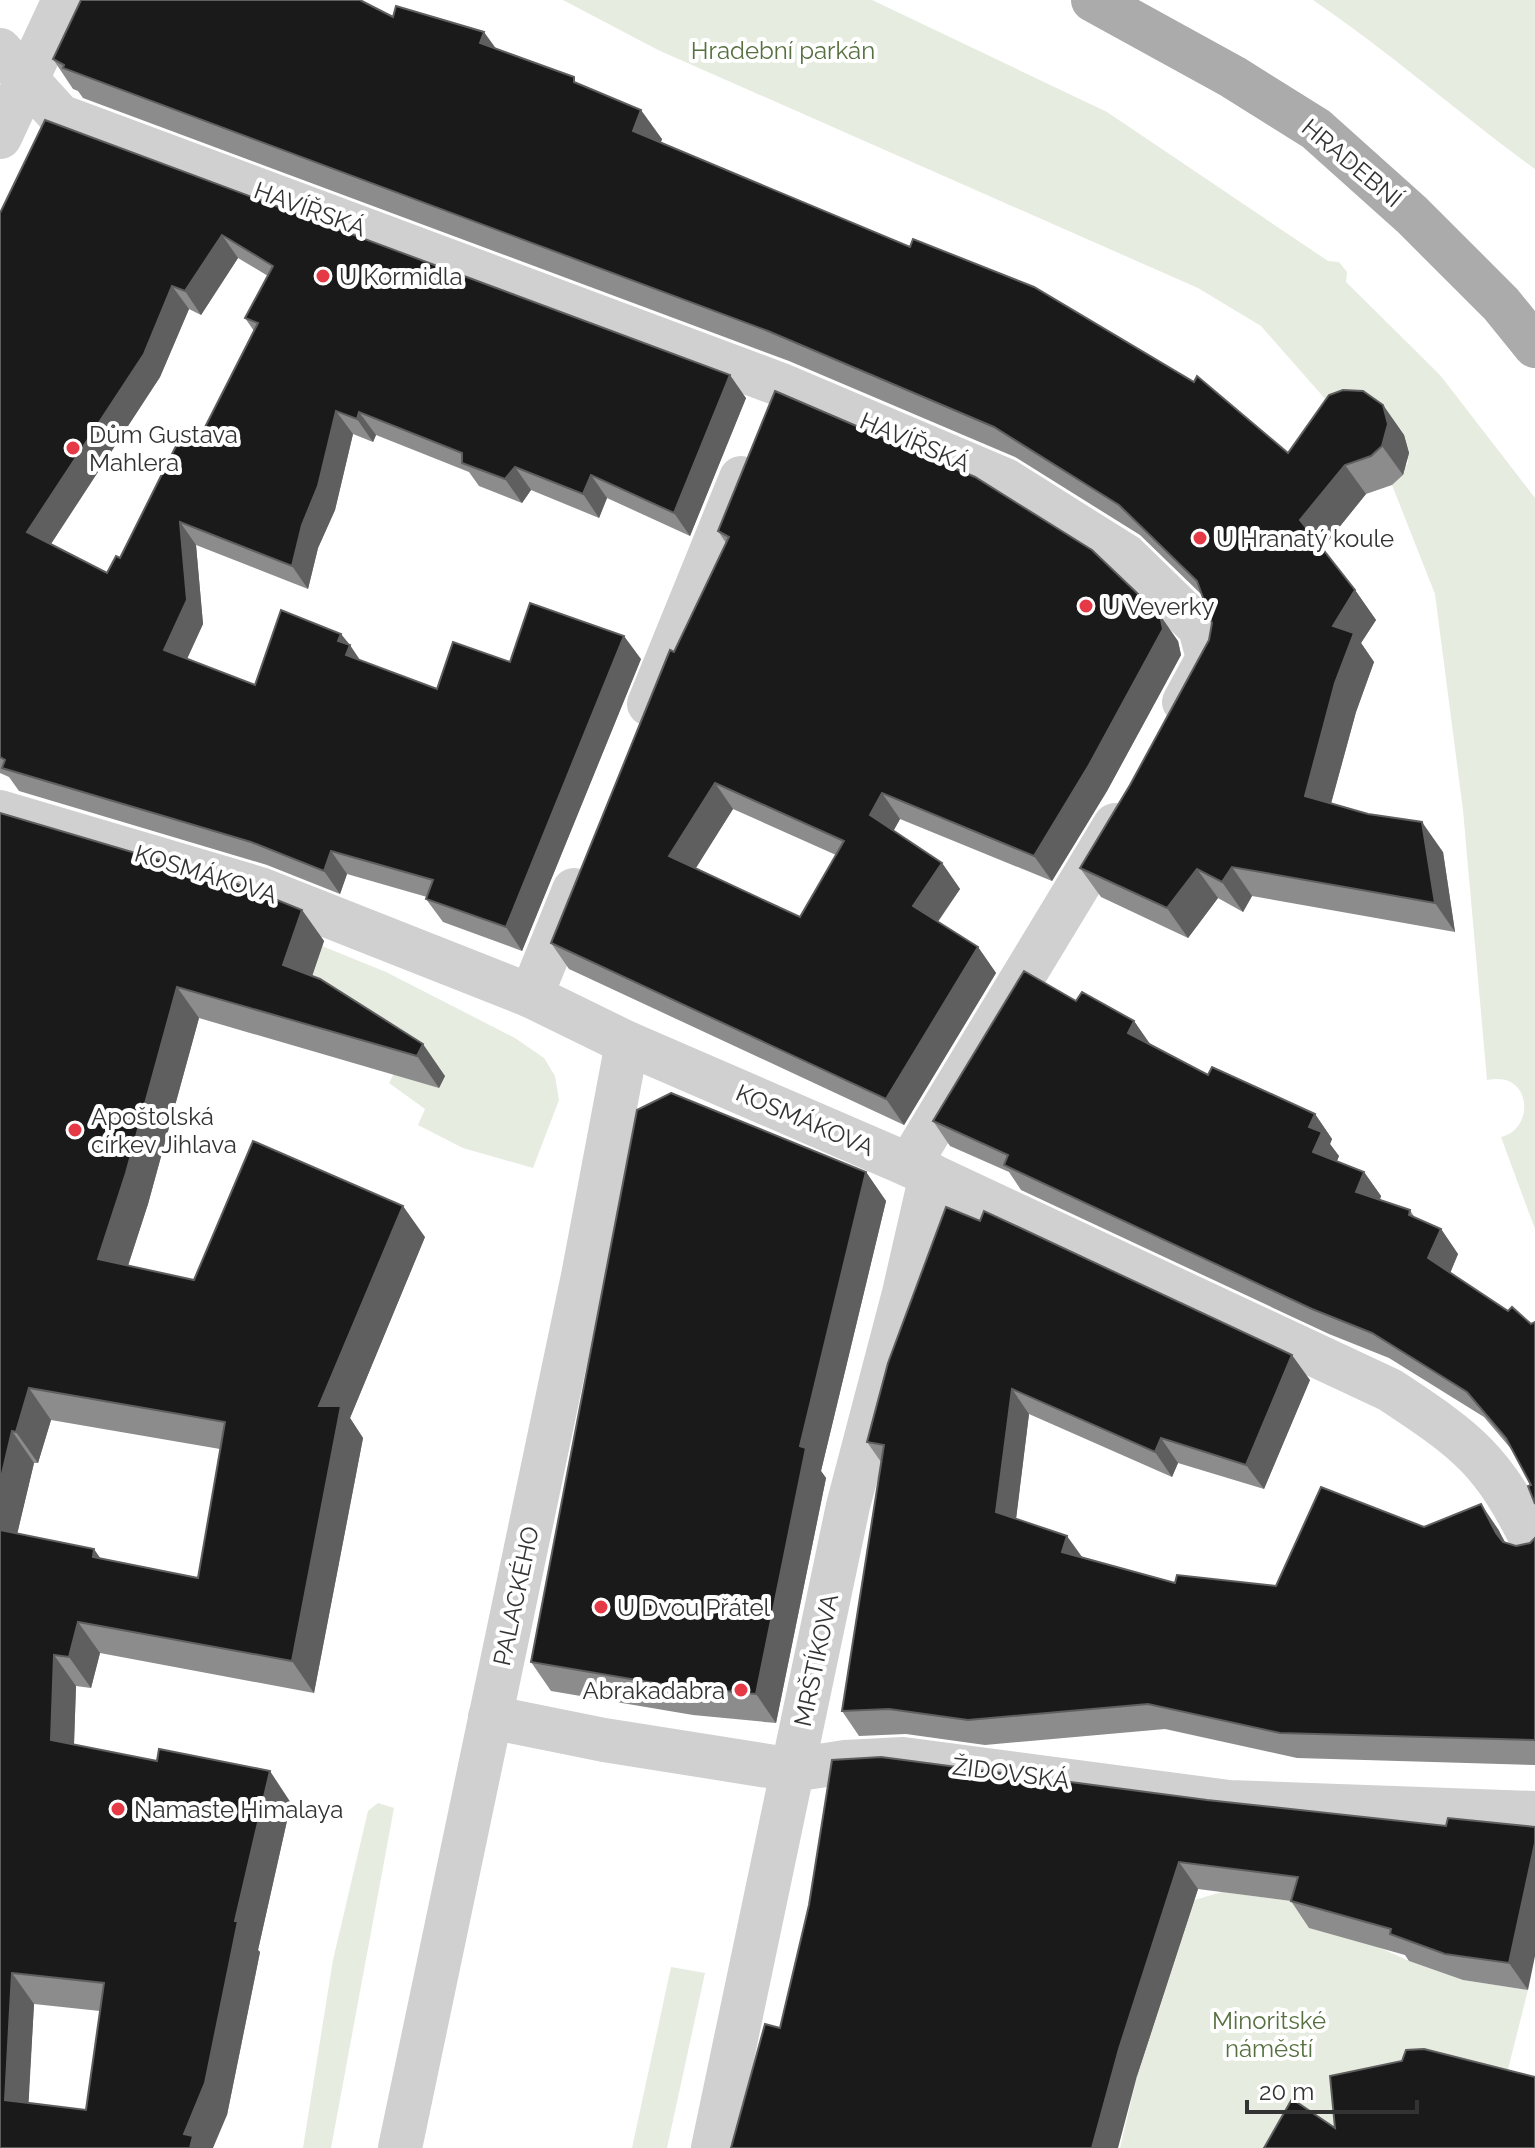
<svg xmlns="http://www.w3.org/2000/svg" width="1535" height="2148" viewBox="0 0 1535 2148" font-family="Raleway,sans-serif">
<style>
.green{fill:#e6ecdf}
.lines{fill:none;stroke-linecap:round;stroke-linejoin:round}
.minor{stroke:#d0d0d0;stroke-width:44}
.major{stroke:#ababab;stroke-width:44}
.wall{fill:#8c8c8c;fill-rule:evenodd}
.shaded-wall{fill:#5f5f5f}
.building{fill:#1a1a1a;stroke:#5f5f5f;stroke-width:2;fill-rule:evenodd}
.poi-dot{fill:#e63946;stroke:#fff;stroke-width:3}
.labels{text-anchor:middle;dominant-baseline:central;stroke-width:8;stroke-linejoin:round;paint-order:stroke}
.park-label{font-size:24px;fill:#56703f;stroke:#fff}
.street-label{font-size:24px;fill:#333;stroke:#fff}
.poi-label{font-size:24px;fill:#333;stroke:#fff;text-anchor:start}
</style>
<rect width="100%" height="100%" fill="#fff"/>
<g class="green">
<path d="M 563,0 L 872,0 L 1107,112 L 1328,261 L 1339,262 L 1347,272 L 1346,282 L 1440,375 L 1535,498 L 1535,1229 L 1501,1137 C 1535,1130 1533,1070 1487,1080 L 1463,810 L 1435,594 L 1392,485 L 1408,463 L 1404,435 L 1349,426 L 1261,326 L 1198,288 L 658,50 Z"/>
<path d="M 1313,0 L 1535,0 L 1535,169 C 1459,114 1390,52 1313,0 Z"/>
<polygon points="322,946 386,972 515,1038 544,1058 555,1076 559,1100 533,1168 463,1148 418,1125 425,1109 389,1083 406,1051 305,997"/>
<polygon points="378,1803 394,1808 331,2148 303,2148 333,1960 368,1811"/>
<polygon points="1222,1892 1314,1904 1376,1946 1409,1961 1463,1980 1528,1990 1500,2101 1357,2128 1309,2148 1120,2148 1137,2076 1191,1901"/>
<polygon points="671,1967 705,1973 667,2148 632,2148"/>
</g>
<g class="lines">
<g class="minor">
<polyline points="0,50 60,116 779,384 1005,480 1126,556 1200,628 1208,658 1184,702"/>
<polyline points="0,137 64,0"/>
<polyline points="649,704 741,478"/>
<path d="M 0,812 L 260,889 L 531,996 L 627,1043 L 909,1165 L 1390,1390 C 1469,1442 1493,1460 1535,1546"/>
<polyline points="531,996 574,890"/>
<polyline points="909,1165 1115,825"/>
<polyline points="490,1717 604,1740 793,1770 845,1762 903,1759 1229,1802 1535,1813"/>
<polyline points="400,2148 583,1276 627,1043"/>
<polyline points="713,2148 848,1506 904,1293 931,1175"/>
</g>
<polyline class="major" points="1093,0 1233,77 1316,129 1412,215 1501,304 1535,346"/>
</g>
<g class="wall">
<polygon points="393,17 497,50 579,84 662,139 661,142 1288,453 1383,405 1404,435 1409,453 1403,475 1392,485 1366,494 1322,548 1355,590 1376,620 1361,643 1374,662 1356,712 1331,804 1443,852 1455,932 1252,896 1243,912 1218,898 1188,938 1101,897 1080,868 1130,785 1209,640 1212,623 1202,595 1140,535 1015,457 789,361 83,98 78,91 73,89 53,59"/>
<path d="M 45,120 L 746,398 L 690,536 L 607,498 L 599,518 L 531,490 L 522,503 L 479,486 L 469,472 L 376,435 L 373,442 L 353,434 L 335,510 L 318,548 L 308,589 L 196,545 L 203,624 L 187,659 L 255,685 L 341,634 L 360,661 L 437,689 L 510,662 L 641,659 L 522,951 L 443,922 L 426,899 L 427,897 L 347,874 L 340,894 L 267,865 L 19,791 L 9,777 L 0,773 L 0,213 ZM 238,258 L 268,276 L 245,318 L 254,331 L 200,437 L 120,558 L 107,573 L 51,544 L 160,377 L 189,309 L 201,315 Z"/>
<path d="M 718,531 L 1178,641 L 1181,655 L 1107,791 L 1052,881 L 900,819 L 893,831 L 942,863 L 960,889 L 938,922 L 978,947 L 996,973 L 904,1125 L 569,969 L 551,943 L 674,652 L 726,543 ZM 733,809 L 836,855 L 800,917 L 696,868 Z"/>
<path d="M 0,813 L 302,910 L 324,941 L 312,976 L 445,1076 L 439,1088 L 199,1018 L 148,1204 L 128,1266 L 194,1280 L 425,1237 L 350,1418 L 363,1438 L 314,1693 L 100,1653 L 91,1688 L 76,1686 L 74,1745 L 291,1803 L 258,1950 L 260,1952 L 227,2115 L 0,2148 ZM 51,1420 L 220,1449 L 198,1578 L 101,1559 L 17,1534 L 34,1463 L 38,1463 ZM 34,2004 L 100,2011 L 86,2110 L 28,2103 Z"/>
<polygon points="1076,1001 1134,1021 1151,1045 1208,1075 1315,1114 1332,1139 1330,1144 1339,1156 1337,1161 1364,1172 1381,1196 1380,1200 1410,1210 1415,1218 1441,1229 1458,1254 1450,1273 1531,1485 1512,1450 1484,1417 1389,1358 1329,1334 1021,1190 1009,1172 950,1146 933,1121"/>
<polygon points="866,1172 886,1201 821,1471 826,1478 776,1723 693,1715 551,1691 531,1662"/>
<polygon points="888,1363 1310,1380 1264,1489 1178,1463 1172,1477 1029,1414 1016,1518 1082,1558 1175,1583 1276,1586 1424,1527 1498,1529 1505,1542 1516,1546 1530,1543 1535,1538 1535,1765 1297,1758 1165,1729 985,1745 906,1734 859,1736 842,1711 881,1462 867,1442"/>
<polygon points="1207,1800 1446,1826 1528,1990 1463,1980 1409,1961 1405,1955 1309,1928 1291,1901 1198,1889 1137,2076 780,2028"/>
</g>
<g class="shaded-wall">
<polygon points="484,32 505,61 480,43"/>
<polygon points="641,110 662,139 654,160 633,131"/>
<polygon points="222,235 238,258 201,315 185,291"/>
<polygon points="172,286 189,309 160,377 43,556 27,532"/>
<polygon points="730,375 746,398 690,536 674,513"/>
<polygon points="1383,405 1404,435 1409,453 1403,475 1382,446"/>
<polygon points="336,411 353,434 335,510 318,548 308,589 292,566 302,525"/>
<polygon points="359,412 376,435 373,442 357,419"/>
<polygon points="1345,465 1366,494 1321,550 1300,520"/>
<polygon points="515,467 531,490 522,503 505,479"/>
<polygon points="591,475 607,498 599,518 583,494"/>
<polygon points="180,522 196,545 203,624 180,674 164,650"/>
<polygon points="1355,590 1376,620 1361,643 1374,662 1356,712 1325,825 1305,796 1333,626"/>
<polygon points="1160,615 1178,641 1181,655 1107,791 1052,881 1034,856"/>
<polygon points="341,634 350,645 366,669 346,655 338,641"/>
<polygon points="624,636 641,659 522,951 506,927"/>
<polygon points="715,783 733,809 687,882 669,856"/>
<polygon points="882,793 900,819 888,841 870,815"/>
<polygon points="1422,822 1443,852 1455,932 1435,903"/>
<polygon points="331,851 347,874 340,894 324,871"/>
<polygon points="942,863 960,889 931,931 913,906"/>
<polygon points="1232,867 1252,896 1243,912 1222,882"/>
<polygon points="1197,869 1218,898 1188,938 1167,908"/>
<polygon points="302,910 324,941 305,997 283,965"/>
<polygon points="978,947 996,973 904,1125 886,1099"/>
<polygon points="177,987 199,1018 148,1204 120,1290 98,1259"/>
<polygon points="1134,1021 1151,1046 1128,1033"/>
<polygon points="423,1044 445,1076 439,1088 417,1056"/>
<polygon points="1315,1114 1332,1139 1330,1144 1339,1156 1330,1177 1313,1152 1309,1127"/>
<polygon points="866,1172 886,1201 821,1471 826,1478 776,1723 756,1694 800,1446"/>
<polygon points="1364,1172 1381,1196 1373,1217 1356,1192"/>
<polygon points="403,1206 425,1237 350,1418 363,1438 314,1693 292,1661 319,1406"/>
<polygon points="1441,1229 1458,1254 1446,1283 1428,1258"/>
<polygon points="1292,1355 1310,1380 1264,1489 1246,1465"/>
<polygon points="29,1388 51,1420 38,1463 16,1432"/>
<polygon points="1012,1389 1029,1414 1014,1536 996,1512"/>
<polygon points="12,1431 34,1463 11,1560 0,1544 0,1482"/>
<polygon points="1161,1438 1178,1463 1172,1477 1155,1452"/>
<polygon points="1481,1504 1498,1529 1513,1558 1496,1533"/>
<polygon points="1067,1536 1085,1561 1062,1552"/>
<polygon points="94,1549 116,1581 93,1557"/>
<polygon points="78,1622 100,1653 91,1688 69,1657"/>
<polygon points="54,1655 76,1686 73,1771 51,1740"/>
<polygon points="270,1771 291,1803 258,1950 260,1952 227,2115 213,2148 190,2148 184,2134"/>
<polygon points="1535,1843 1535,1956 1528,1990 1509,1963"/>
<polygon points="1179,1862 1198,1889 1137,2076 1118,2148 1092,2148 1119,2049"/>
<polygon points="12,1973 34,2004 27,2132 5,2100"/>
</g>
<g class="building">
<polygon points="81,0 360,0 393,17 396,6 484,32 480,43 574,77 574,82 641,110 633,131 910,247 913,239 1034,287 1194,382 1197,376 1288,453 1329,395 1343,390 1363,391 1383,405 1388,424 1382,446 1371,456 1345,465 1300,520 1355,590 1333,626 1354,633 1335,683 1305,796 1368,814 1422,822 1435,903 1232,867 1222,882 1197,869 1167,908 1080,868 1130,785 1209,640 1212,623 1197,581 1119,505 994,427 768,331 63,68 64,65 53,59"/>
<path d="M 45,120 L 730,375 L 674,513 L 591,475 L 583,494 L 515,467 L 505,479 L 462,463 L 462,453 L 359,412 L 357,419 L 336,411 L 318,486 L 302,525 L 292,566 L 180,522 L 187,600 L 164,650 L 255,685 L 281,610 L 341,634 L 338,641 L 350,645 L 346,655 L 437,689 L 453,642 L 510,662 L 530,603 L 624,636 L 506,927 L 426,899 L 433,880 L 331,851 L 324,871 L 251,842 L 2,768 L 5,760 L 0,757 L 0,213 ZM 222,235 L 273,266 L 245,318 L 258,323 L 200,437 L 184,430 L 120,558 L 116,556 L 107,573 L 27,532 L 144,354 L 172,286 L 185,291 Z"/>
<path d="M 775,391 L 975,477 L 1092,550 L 1160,615 L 1163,629 L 1089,765 L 1034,856 L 882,793 L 870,815 L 942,863 L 913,906 L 978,947 L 886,1099 L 551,943 L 670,650 L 674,652 L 729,537 L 718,531 ZM 715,783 L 844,841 L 800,917 L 669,856 Z"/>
<path d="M 0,813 L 230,881 L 302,910 L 283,965 L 320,979 L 423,1044 L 417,1056 L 177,987 L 126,1173 L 98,1259 L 194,1280 L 253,1141 L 403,1206 L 319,1406 L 341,1406 L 292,1661 L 78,1622 L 69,1657 L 54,1655 L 51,1740 L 157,1761 L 159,1749 L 270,1771 L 235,1921 L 238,1921 L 205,2083 L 184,2134 L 193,2136 L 190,2148 L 0,2148 L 0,1530 L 94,1549 L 93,1557 L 198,1578 L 225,1422 L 29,1388 L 16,1432 L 12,1431 L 0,1482 ZM 12,1973 L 104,1983 L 86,2110 L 5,2100 Z"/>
<polygon points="1024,971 1076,1001 1082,992 1134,1021 1128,1033 1208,1075 1212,1067 1315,1114 1309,1127 1322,1132 1313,1152 1364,1172 1356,1192 1410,1210 1409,1215 1441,1229 1428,1258 1508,1311 1512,1307 1531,1324 1535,1322 1535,1504 1528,1486 1531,1485 1506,1438 1467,1392 1372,1333 1312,1309 1004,1165 1008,1155 933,1121"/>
<polygon points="671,1093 866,1172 800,1446 806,1448 756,1694 672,1686 531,1662 637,1110"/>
<polygon points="946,1207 980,1221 984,1211 1292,1355 1246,1465 1161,1438 1155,1452 1012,1389 996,1512 1067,1536 1062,1552 1175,1583 1177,1575 1276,1586 1321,1487 1424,1527 1481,1504 1496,1533 1503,1542 1516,1546 1530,1543 1535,1538 1535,1740 1280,1733 1148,1704 968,1720 889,1709 842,1711 884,1445 867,1442 888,1363"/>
<polygon points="881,1757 1207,1800 1446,1826 1448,1818 1535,1827 1535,1843 1509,1963 1445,1954 1390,1934 1391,1929 1291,1901 1298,1877 1179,1862 1119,2049 1092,2148 731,2148 765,2024 780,2028 809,1905 832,1760"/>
<polygon points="1424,2049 1535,2077 1535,2148 1264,2148 1292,2099 1335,2128 1330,2076 1402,2061 1406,2050"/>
</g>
<g class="poi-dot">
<circle cx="323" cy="276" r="8"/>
<circle cx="73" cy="448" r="8"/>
<circle cx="1200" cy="538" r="8"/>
<circle cx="1086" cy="606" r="8"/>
<circle cx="75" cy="1130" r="8"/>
<circle cx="601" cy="1607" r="8"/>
<circle cx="741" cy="1690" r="8"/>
<circle cx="118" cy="1809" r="8"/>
</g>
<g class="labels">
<g class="park-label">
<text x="783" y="50">Hradební parkán</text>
<text x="1269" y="2020">Minoritské<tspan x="1269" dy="28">náměstí</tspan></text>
</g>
<g class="street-label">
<text transform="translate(1352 163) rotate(40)">HRADEBNÍ</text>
<text transform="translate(310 209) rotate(20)">HAVÍŘSKÁ</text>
<text transform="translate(915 442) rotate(23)">HAVÍŘSKÁ</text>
<text transform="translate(206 874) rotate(17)">KOSMÁKOVA</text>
<text transform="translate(805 1120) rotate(23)">KOSMÁKOVA</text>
<text transform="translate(516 1596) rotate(-78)">PALACKÉHO</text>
<text transform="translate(816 1660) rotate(-78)">MRŠTÍKOVA</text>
<text transform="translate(1011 1773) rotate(7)">ŽIDOVSKÁ</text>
</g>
<g class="poi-label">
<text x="339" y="276">U Kormidla</text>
<text x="89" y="434">Dům Gustava<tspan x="89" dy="28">Mahlera</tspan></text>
<text x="1216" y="538">U Hranatý koule</text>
<text x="1102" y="606">U Veverky</text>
<text x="91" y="1116">Apoštolská<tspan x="91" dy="28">církev Jihlava</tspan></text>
<text x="617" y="1607">U Dvou Přátel</text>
<text x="725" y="1690" text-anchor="end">Abrakadabra</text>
<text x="134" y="1809">Namaste Himalaya</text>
</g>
</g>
<path d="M1247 2100v12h170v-12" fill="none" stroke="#333333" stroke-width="4"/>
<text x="1259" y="2100" font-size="24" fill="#333333" stroke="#ffffff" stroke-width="6" paint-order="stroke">20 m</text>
</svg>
